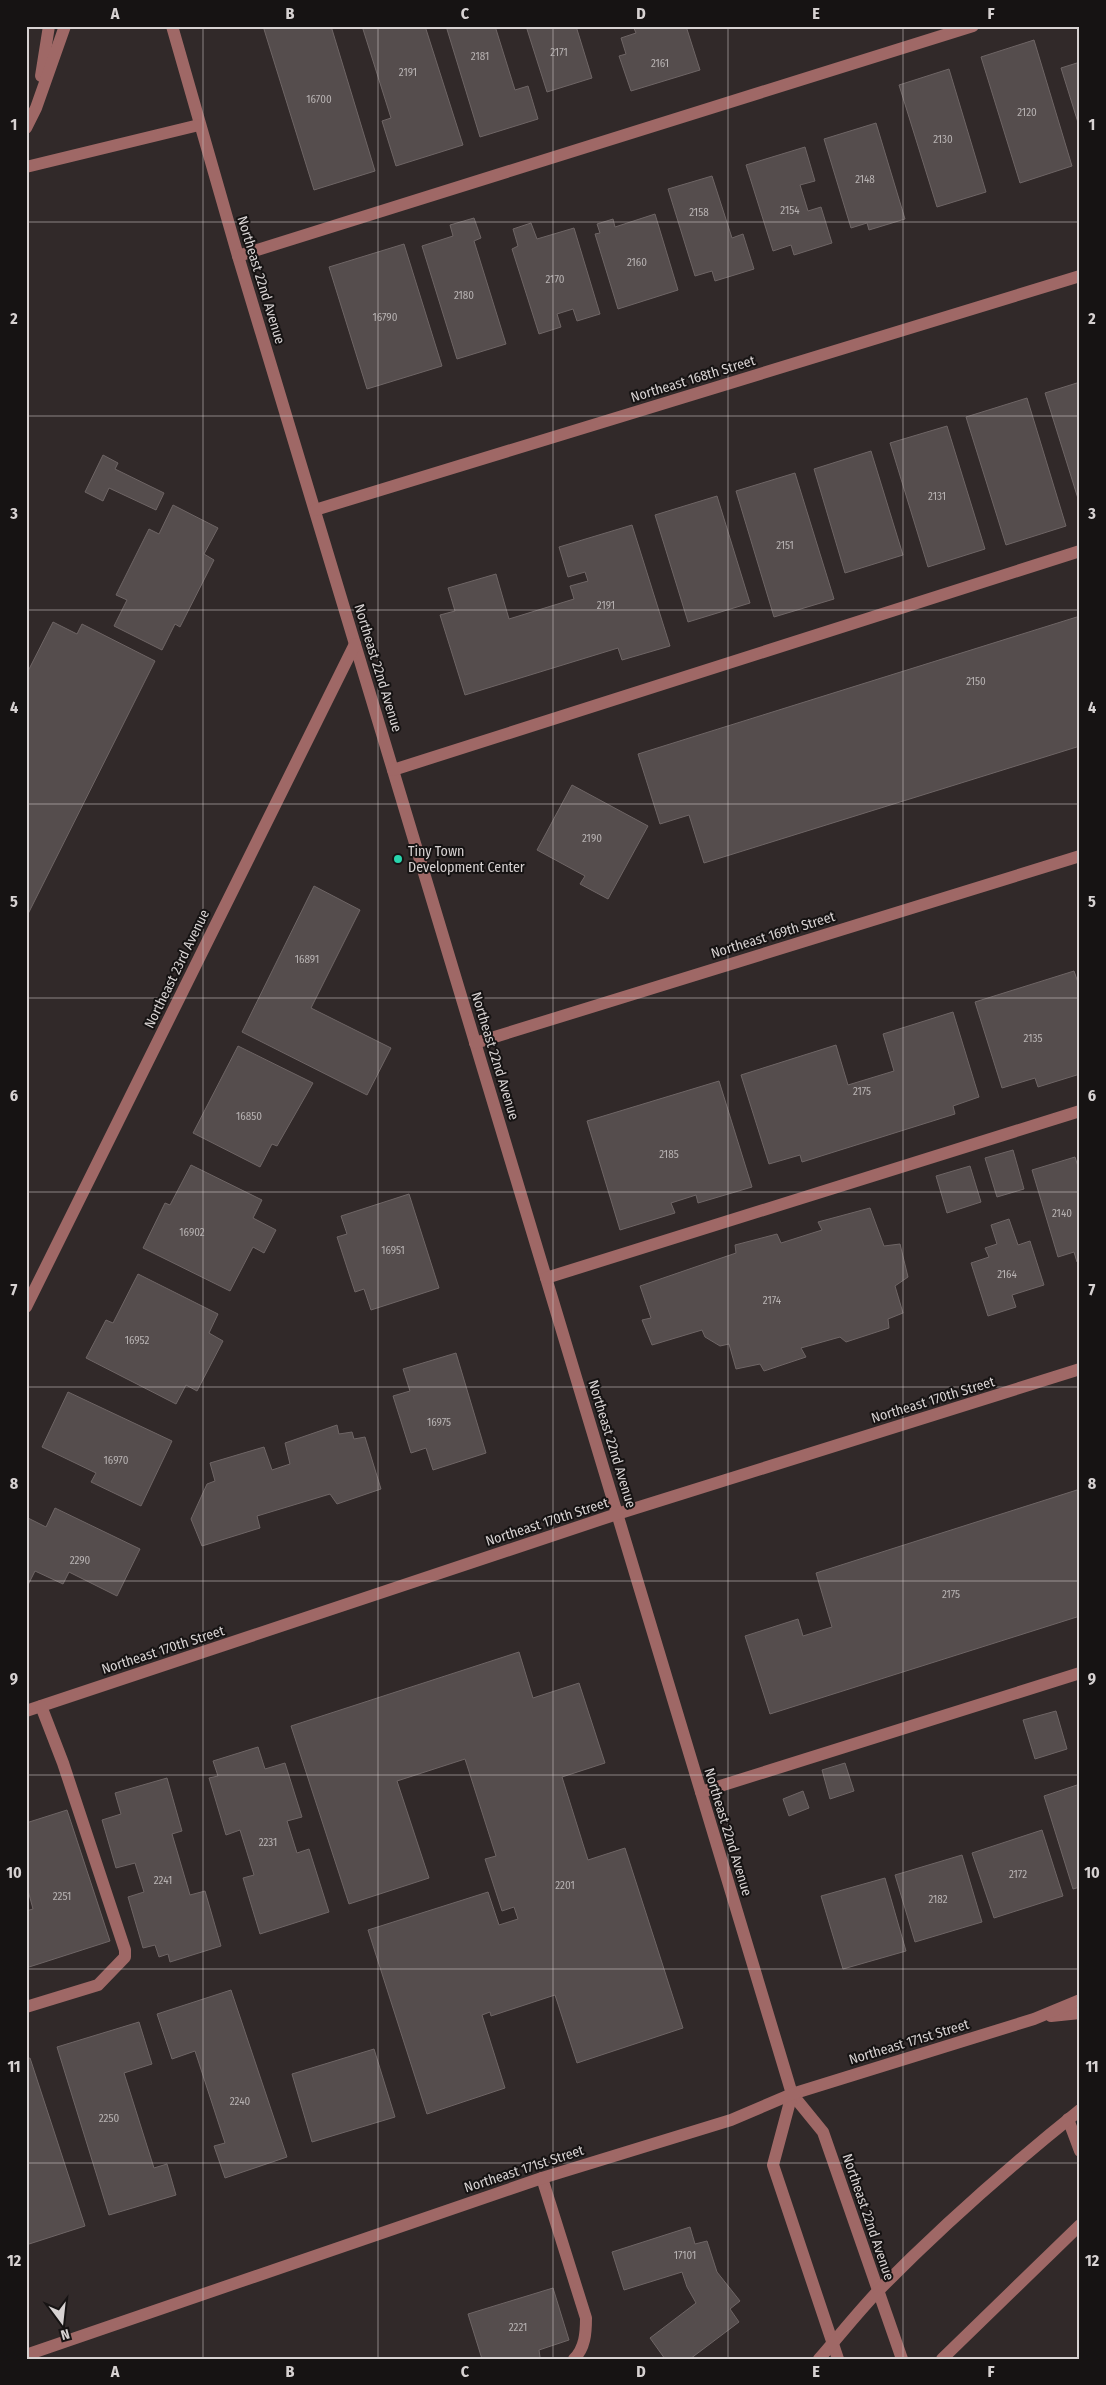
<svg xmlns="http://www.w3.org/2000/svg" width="1106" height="2385" viewBox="0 0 1106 2385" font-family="'Fira Sans Condensed',sans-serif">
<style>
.building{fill:#554d4d;stroke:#6e6565}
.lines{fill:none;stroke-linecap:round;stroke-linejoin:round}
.minor{stroke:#9f6866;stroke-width:12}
.grid{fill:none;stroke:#d7d2d2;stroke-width:1;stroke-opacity:0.55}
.poi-dot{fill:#28d5ad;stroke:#161313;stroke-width:2}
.labels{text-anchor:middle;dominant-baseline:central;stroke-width:4;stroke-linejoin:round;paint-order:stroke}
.number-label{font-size:11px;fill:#b6b1b1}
.street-label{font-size:14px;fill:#d7d2d2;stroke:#161313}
.poi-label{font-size:14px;fill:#d7d2d2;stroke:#161313;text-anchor:start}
.neatline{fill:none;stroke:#d7d2d2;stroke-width:2}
.grid-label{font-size:16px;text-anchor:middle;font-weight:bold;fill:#d7d2d2}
</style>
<rect width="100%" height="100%" fill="#312929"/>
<g class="building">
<polygon points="263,26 331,26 375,171 314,190"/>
<polygon points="362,26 425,26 463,145 396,166 382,121 391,118"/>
<polygon points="446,26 495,26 515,90 528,86 538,119 480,137"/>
<polygon points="526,26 576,26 592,78 547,92"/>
<polygon points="633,26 686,26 700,70 631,91 619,56 626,54 621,38 636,33"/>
<polygon points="1034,40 1072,166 1020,183 981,57"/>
<polygon points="1080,62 1080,129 1061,68"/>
<polygon points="949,69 986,192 937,207 899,85"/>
<polygon points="876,123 905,219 869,230 867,223 851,228 824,139"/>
<polygon points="805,147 815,181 800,185 808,211 821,207 832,243 794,255 791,245 773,251 746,165"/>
<polygon points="712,176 732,238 743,234 754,269 715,281 712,271 695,276 668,189"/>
<polygon points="655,214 678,290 618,309 595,234 600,233 597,224 613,219 615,227"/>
<polygon points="474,218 481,238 474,241 506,344 457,359 422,246 453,236 450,225"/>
<polygon points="531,223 537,239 574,228 600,314 577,321 573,309 557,314 561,327 539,334 512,249 518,246 513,229"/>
<polygon points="404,244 442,366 367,389 329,267"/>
<polygon points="1080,382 1080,505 1045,393"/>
<polygon points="1027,398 1066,526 1006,545 966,417"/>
<polygon points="947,426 985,549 928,567 890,443"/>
<polygon points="871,451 903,555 845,573 814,469"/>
<polygon points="103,455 118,463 115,469 164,493 156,510 109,488 103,501 85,492"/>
<polygon points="795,473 834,599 774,617 736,491"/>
<polygon points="717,496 750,603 688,622 655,515"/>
<polygon points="173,505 218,528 204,554 214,560 180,627 175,624 162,650 114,626 127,600 116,595 149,529 159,534"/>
<polygon points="632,525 670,646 622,660 618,648 465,695 440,615 455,611 448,588 496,574 509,619 574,599 570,586 588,581 585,572 568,577 559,547"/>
<polygon points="1080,616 1080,746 704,863 689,815 660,824 638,754"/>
<polygon points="53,622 77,634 82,624 155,661 26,918 26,675"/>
<polygon points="572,785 648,826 608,899 580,884 585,876 537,850"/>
<polygon points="314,886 360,910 311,1008 391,1048 367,1095 242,1032"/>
<polygon points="1074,971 1080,988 1080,1074 1038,1087 1035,1078 1002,1088 975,1002"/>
<polygon points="953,1012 979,1097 953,1106 955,1114 802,1162 800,1155 769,1164 741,1075 836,1045 848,1085 894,1071 883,1034"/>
<polygon points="238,1046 313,1083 277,1146 272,1144 260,1167 193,1133"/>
<polygon points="719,1081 752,1187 698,1203 696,1195 671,1203 675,1213 620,1230 587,1121"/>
<polygon points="1013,1150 1024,1189 997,1197 985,1158"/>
<polygon points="1075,1157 1080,1173 1080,1261 1077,1262 1074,1252 1058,1257 1032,1170"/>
<polygon points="191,1165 262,1200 253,1218 276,1230 264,1253 253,1247 230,1291 143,1248 165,1203 170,1205"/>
<polygon points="970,1166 981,1202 947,1213 936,1176"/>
<polygon points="409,1194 439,1288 371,1310 364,1289 355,1292 337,1237 347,1234 341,1216"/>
<polygon points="870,1208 884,1246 900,1244 908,1277 895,1286 903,1313 888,1319 889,1328 846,1342 840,1337 801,1348 806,1357 764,1371 760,1364 736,1369 729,1344 720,1346 705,1337 702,1330 652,1345 642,1320 651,1318 640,1286 736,1253 735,1245 777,1234 781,1243 822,1230 818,1222"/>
<polygon points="1009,1219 1018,1245 1030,1241 1044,1285 1012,1295 1016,1307 988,1316 971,1263 989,1257 985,1248 997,1244 991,1225"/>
<polygon points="138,1274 218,1314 209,1333 223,1341 197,1391 186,1385 176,1404 86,1358 106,1320 113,1323"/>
<polygon points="456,1353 486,1453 433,1470 426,1448 411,1453 393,1396 410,1391 403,1369"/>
<polygon points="68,1392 172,1441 141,1506 91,1482 96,1473 42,1447"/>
<polygon points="337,1425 339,1434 352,1432 354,1439 365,1437 381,1489 337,1504 330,1494 257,1516 260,1528 202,1546 191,1519 207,1484 215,1481 210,1463 264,1447 272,1470 290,1464 285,1443"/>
<polygon points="1080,1489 1080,1616 770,1714 745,1636 798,1619 803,1636 832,1627 816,1573"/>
<polygon points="55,1508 140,1549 117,1596 69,1572 63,1584 35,1571 26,1589 26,1517 46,1527"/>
<polygon points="519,1652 533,1698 579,1683 605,1763 562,1777 588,1860 625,1848 683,2028 577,2063 555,1995 491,2016 490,2012 482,2015 505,2088 427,2114 368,1930 488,1892 499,1925 518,1919 514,1907 502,1911 485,1859 496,1856 465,1759 397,1781 429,1878 349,1904 291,1726"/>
<polygon points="1056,1711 1067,1749 1035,1759 1023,1720"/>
<polygon points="258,1747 265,1769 285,1763 302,1817 287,1821 297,1853 309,1849 329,1912 260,1934 243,1878 254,1875 240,1830 226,1835 209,1778 218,1776 213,1761"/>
<polygon points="845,1763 854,1791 830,1799 822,1770"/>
<polygon points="167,1778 182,1831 172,1834 190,1895 205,1891 221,1946 170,1962 168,1954 159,1957 155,1945 143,1948 128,1897 144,1892 135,1863 116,1868 102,1820 121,1814 115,1793"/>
<polygon points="1080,1784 1080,1887 1073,1889 1044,1796"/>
<polygon points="803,1791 809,1808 789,1816 783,1799"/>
<polygon points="67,1810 110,1941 26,1968 26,1911 33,1909 26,1883 26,1823"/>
<polygon points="1042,1830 1063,1896 994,1918 972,1853"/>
<polygon points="962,1855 982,1922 915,1942 895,1875"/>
<polygon points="885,1878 906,1951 843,1969 821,1896"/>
<polygon points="231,1990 287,2157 225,2178 214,2146 225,2143 195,2051 172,2059 157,2014"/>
<polygon points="139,2022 152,2064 124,2073 154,2168 167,2164 176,2195 109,2215 57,2047"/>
<polygon points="374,2049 395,2117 312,2142 292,2074"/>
<polygon points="30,2058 85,2226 26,2245 26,2059"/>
<polygon points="690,2227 695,2244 707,2241 717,2272 740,2301 730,2309 739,2322 690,2359 665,2359 650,2338 696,2303 687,2287 682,2272 624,2290 612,2252"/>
<polygon points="553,2288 569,2340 539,2350 540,2357 534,2359 482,2359 468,2314"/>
</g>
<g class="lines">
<g class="minor">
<polyline points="172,26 238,256 792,2094 823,2132 902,2359"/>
<polyline points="41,76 49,26"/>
<polyline points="26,128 36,108 65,26"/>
<polyline points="26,167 199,125"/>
<polyline points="238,256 973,26"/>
<polyline points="315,510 1080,276"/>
<polyline points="393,770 1080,551"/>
<polyline points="475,1043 1080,856"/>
<polyline points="546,1278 1080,1111"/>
<polyline points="26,1307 355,644"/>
<polyline points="26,1711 617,1514 1080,1369"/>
<polyline points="701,1792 1080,1673"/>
<polyline points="26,2007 98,1985 125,1957 125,1950 63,1763 41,1706"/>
<polyline points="1051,2016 1080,2013"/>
<polyline points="792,2094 773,2165 838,2359"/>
<polyline points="1068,2119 1080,2151"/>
<path d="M 542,2178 L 586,2318 C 586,2333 585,2348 574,2359"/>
<polyline points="26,2355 542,2178 731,2120 792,2094 1034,2019 1080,2000"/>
<path d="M 819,2359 C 839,2336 858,2312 879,2290 C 942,2226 1010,2166 1080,2110"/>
<polyline points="942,2359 1080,2225"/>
</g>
</g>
<path class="grid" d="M 203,26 L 203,2359M 378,26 L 378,2359M 553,26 L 553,2359M 728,26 L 728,2359M 903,26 L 903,2359M 26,222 L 1080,222M 26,416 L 1080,416M 26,610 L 1080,610M 26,804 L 1080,804M 26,998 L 1080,998M 26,1192 L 1080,1192M 26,1387 L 1080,1387M 26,1581 L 1080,1581M 26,1775 L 1080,1775M 26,1969 L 1080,1969M 26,2163 L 1080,2163"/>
<circle class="poi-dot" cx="398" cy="859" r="5"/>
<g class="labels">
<g class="number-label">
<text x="559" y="52">2171</text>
<text x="480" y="56">2181</text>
<text x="660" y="63">2161</text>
<text x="408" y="72">2191</text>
<text x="319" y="99">16700</text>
<text x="1027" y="112">2120</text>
<text x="943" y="139">2130</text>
<text x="865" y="179">2148</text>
<text x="790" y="210">2154</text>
<text x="699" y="212">2158</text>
<text x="637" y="262">2160</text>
<text x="555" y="279">2170</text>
<text x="464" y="295">2180</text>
<text x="385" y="317">16790</text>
<text x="937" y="496">2131</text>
<text x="785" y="545">2151</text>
<text x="606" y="605">2191</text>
<text x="976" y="681">2150</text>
<text x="592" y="838">2190</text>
<text x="307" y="959">16891</text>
<text x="1033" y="1038">2135</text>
<text x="862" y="1091">2175</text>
<text x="249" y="1116">16850</text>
<text x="669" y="1154">2185</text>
<text x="1062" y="1213">2140</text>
<text x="192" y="1232">16902</text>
<text x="393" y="1250">16951</text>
<text x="1007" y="1274">2164</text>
<text x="772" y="1300">2174</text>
<text x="137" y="1340">16952</text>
<text x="439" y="1422">16975</text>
<text x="116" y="1460">16970</text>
<text x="80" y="1560">2290</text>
<text x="951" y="1594">2175</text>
<text x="268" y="1842">2231</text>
<text x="1018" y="1874">2172</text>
<text x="163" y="1880">2241</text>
<text x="565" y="1885">2201</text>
<text x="62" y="1896">2251</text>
<text x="938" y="1899">2182</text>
<text x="240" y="2101">2240</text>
<text x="109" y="2118">2250</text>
<text x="685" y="2255">17101</text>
<text x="518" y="2327">2221</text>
</g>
<g class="street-label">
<text transform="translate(261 280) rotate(73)">Northeast 22nd Avenue</text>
<text transform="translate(693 379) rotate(-17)">Northeast 168th Street</text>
<text transform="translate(378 668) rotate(73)">Northeast 22nd Avenue</text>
<text transform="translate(773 935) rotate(-17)">Northeast 169th Street</text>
<text transform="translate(177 969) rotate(-64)">Northeast 23rd Avenue</text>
<text transform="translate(495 1056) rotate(73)">Northeast 22nd Avenue</text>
<text transform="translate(933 1400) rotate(-17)">Northeast 170th Street</text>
<text transform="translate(612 1444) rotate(73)">Northeast 22nd Avenue</text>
<text transform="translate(547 1522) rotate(-18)">Northeast 170th Street</text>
<text transform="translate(163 1650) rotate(-18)">Northeast 170th Street</text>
<text transform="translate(728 1832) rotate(73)">Northeast 22nd Avenue</text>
<text transform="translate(909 2042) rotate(-17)">Northeast 171st Street</text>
<text transform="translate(524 2169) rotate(-18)">Northeast 171st Street</text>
<text transform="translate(868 2217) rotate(71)">Northeast 22nd Avenue</text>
</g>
<g class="poi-label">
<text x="408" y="851">Tiny Town<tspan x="408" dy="16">Development Center</tspan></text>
</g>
</g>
<rect width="1106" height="2385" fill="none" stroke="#161313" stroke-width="55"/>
<g transform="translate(62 2322) rotate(165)" stroke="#161313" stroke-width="4" paint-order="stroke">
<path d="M0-4L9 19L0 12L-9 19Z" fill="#d7d2d2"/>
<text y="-8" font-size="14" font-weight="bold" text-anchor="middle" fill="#d7d2d2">N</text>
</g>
<rect x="28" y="28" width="1050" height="2330" class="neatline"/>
<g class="grid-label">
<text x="115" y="19">A</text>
<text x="290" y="19">B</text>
<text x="465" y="19">C</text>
<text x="641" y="19">D</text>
<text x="816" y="19">E</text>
<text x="991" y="19">F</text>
<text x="14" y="130">1</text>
<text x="1092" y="130">1</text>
<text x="14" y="324">2</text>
<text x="1092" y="324">2</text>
<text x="14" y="519">3</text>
<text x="1092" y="519">3</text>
<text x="14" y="713">4</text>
<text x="1092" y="713">4</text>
<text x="14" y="907">5</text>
<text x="1092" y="907">5</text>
<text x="14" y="1101">6</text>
<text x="1092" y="1101">6</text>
<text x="14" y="1295">7</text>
<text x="1092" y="1295">7</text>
<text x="14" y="1489">8</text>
<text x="1092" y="1489">8</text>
<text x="14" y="1684">9</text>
<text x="1092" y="1684">9</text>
<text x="14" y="1878">10</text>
<text x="1092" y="1878">10</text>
<text x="14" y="2072">11</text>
<text x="1092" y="2072">11</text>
<text x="14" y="2266">12</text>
<text x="1092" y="2266">12</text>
<text x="115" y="2377">A</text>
<text x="290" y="2377">B</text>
<text x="465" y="2377">C</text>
<text x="641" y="2377">D</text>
<text x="816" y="2377">E</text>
<text x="991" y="2377">F</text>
</g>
</svg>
